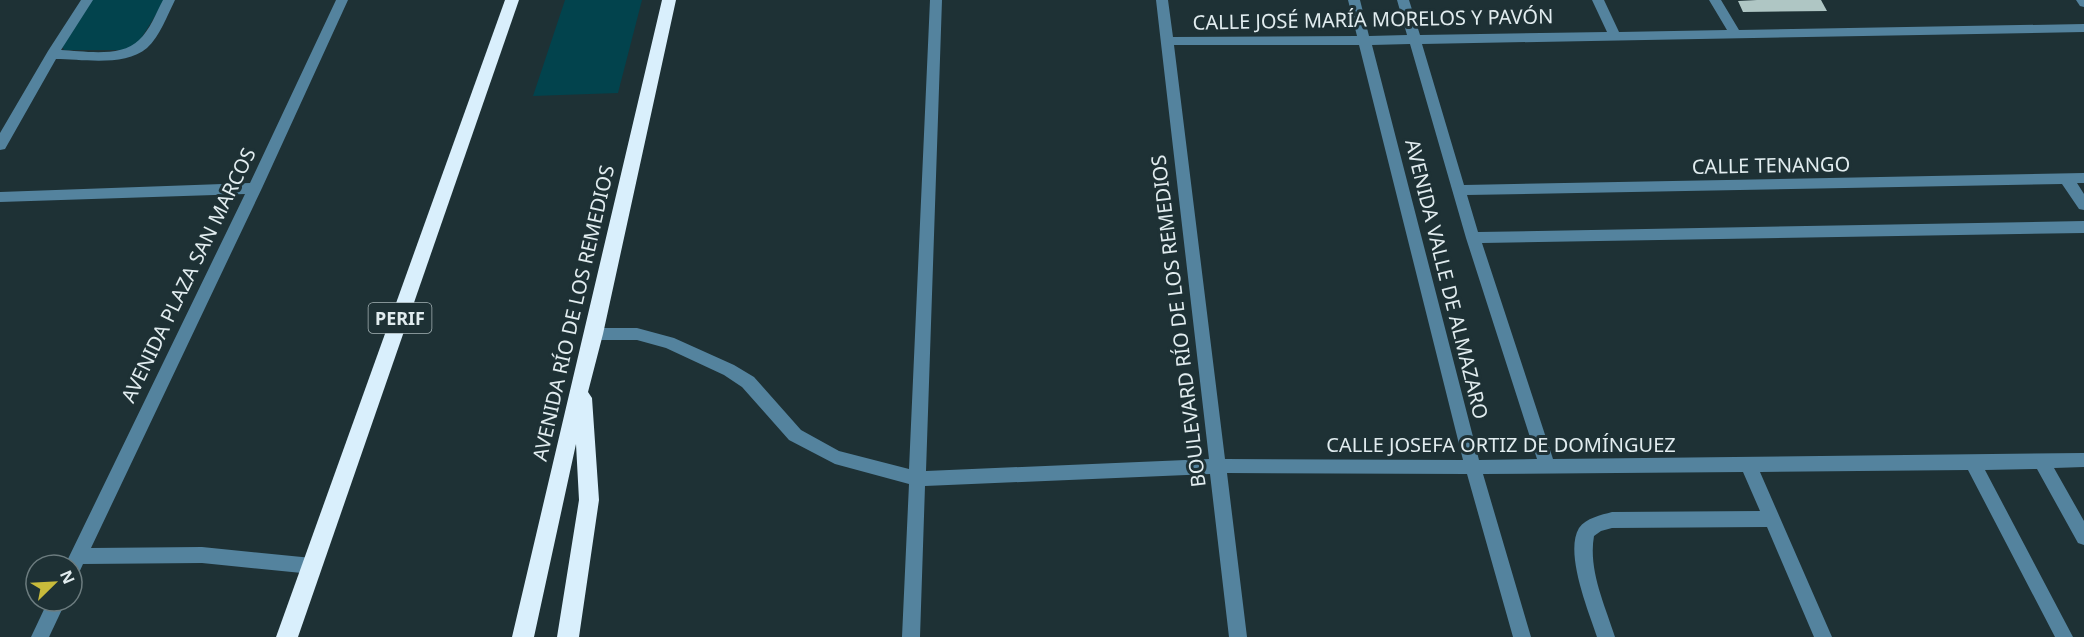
<svg xmlns="http://www.w3.org/2000/svg" width="2084" height="637" viewBox="0 0 2084 637" font-family="'Noto Sans',sans-serif">
<style>
.green{fill:#02434d}
.building{fill:#afc6c4}
.lines{fill:none;stroke-linecap:round;stroke-linejoin:round}
.minor{fill:#54839e;fill-rule:evenodd}
.highway{fill:#d9effc;fill-rule:evenodd}
.labels{text-anchor:middle;dominant-baseline:central;stroke-width:6;stroke-linejoin:round;paint-order:stroke}
.shield{fill:#1e3135;stroke:#a6b4b7;stroke-width:1.5}
.shield-label{font-size:18px;font-weight:bold;fill:#e1ecef}
.street-label{font-size:20px;fill:#e1ecef;stroke:#1e3135}
</style>
<rect width="100%" height="100%" fill="#1e3135"/>
<g class="green">
<polygon points="91,0 165,0 137,45 126,50 64,50 62,46"/>
<polygon points="565,0 642,0 618,93 533,96"/>
</g>
<polygon class="building" points="1757,0 1821,0 1827,11 1743,12 1738,1"/>
<g class="lines">
<g class="minor">
<path d="M 81,0 L 93,0 L 61,50 C 84,51 121,58 139,40 C 150,30 156,13 163,0 L 175,0 C 167,16 160,36 147,48 C 125,67 82,59 56,59 L 5,149 L 0,150 L 0,133 L 48,51 Z"/>
<polygon points="336,0 348,0 262,188 91,548 202,547 312,558 318,560 321,566 318,572 312,574 202,563 83,564 78,575 72,577 72,565 65,565 66,563 245,194 0,202 0,192 250,183"/>
<path d="M 930,0 L 942,0 L 926,471 L 1209,459 L 1156,0 L 1168,0 L 1173,37 L 1357,36 L 1348,0 L 1360,0 L 1369,36 L 1407,35 L 1397,0 L 1409,0 L 1420,35 L 1607,32 L 1592,0 L 1604,0 L 1619,32 L 1727,30 L 1709,0 L 1721,0 L 1739,30 L 2084,24 L 2084,32 L 1422,44 L 1464,185 L 2084,173 L 2084,183 L 2077,183 L 2084,194 L 2084,210 L 2079,209 L 2062,184 L 1467,195 L 1478,232 L 2084,221 L 2084,233 L 1482,243 L 1553,459 L 2084,453 L 2084,467 L 2054,468 L 2084,521 L 2084,545 L 2078,543 L 2037,469 L 1985,470 L 2073,637 L 2055,637 L 1968,470 L 1760,472 L 1832,637 L 1814,637 L 1767,527 L 1612,528 L 1601,531 L 1594,536 C 1588,570 1605,605 1615,637 L 1597,637 C 1589,612 1564,553 1579,528 C 1586,518 1601,515 1612,512 L 1760,511 L 1743,472 L 1483,474 L 1531,637 L 1513,637 L 1467,474 L 1227,473 L 1247,637 L 1229,637 L 1210,474 L 925,486 L 920,637 L 902,637 L 909,484 L 835,464 L 789,440 L 742,387 L 724,375 L 666,348 L 637,340 L 594,340 L 589,338 L 586,334 L 589,330 L 594,328 L 637,328 L 674,338 L 734,365 L 754,377 L 801,430 L 839,451 L 909,469 ZM 1410,44 L 1466,238 L 1537,459 L 1479,460 L 1372,45 ZM 1174,45 L 1359,45 L 1463,460 L 1225,459 Z"/>
<polygon points="2076,0 2084,0 2084,7 2080,6"/>
<polygon points="48,601 66,601 49,637 31,637"/>
</g>
<g class="highway">
<polygon points="505,0 519,0 298,637 276,637"/>
<polygon points="662,0 676,0 603,334 588,392 592,398 599,500 579,637 557,637 579,500 576,444 534,637 512,637"/>
</g>
</g>
<g class="labels">
<rect class="shield" x="368.5" y="303" width="63" height="30" rx="4.5"/>
<g class="shield-label">
<text x="400" y="318">PERIF</text>
</g>
<g class="street-label">
<text transform="translate(1373 19) rotate(-1)">CALLE JOSÉ MARÍA MORELOS Y PAVÓN</text>
<text transform="translate(1771 165) rotate(-1)">CALLE TENANGO</text>
<text transform="translate(188 275) rotate(-64)">AVENIDA PLAZA SAN MARCOS</text>
<text transform="translate(1447 279) rotate(76)">AVENIDA VALLE DE ALMAZARO</text>
<text transform="translate(573 313) rotate(-77)">AVENIDA RÍO DE LOS REMEDIOS</text>
<text transform="translate(1178 321) rotate(-97)">BOULEVARD RÍO DE LOS REMEDIOS</text>
<text x="1501" y="444">CALLE JOSEFA ORTIZ DE DOMÍNGUEZ</text>
</g>
</g>
<g transform="translate(54 583) rotate(66)"><circle r="28" fill="#1e3135" stroke="#6c7c7f" stroke-width="1.5"/>
<path d="M0-4.5L10 22L0 15L-10 22Z" fill="#c8bb3b"/>
<text y="-9" font-size="16" font-weight="bold" text-anchor="middle" fill="#e1ecef">N</text>
</g>
</svg>
